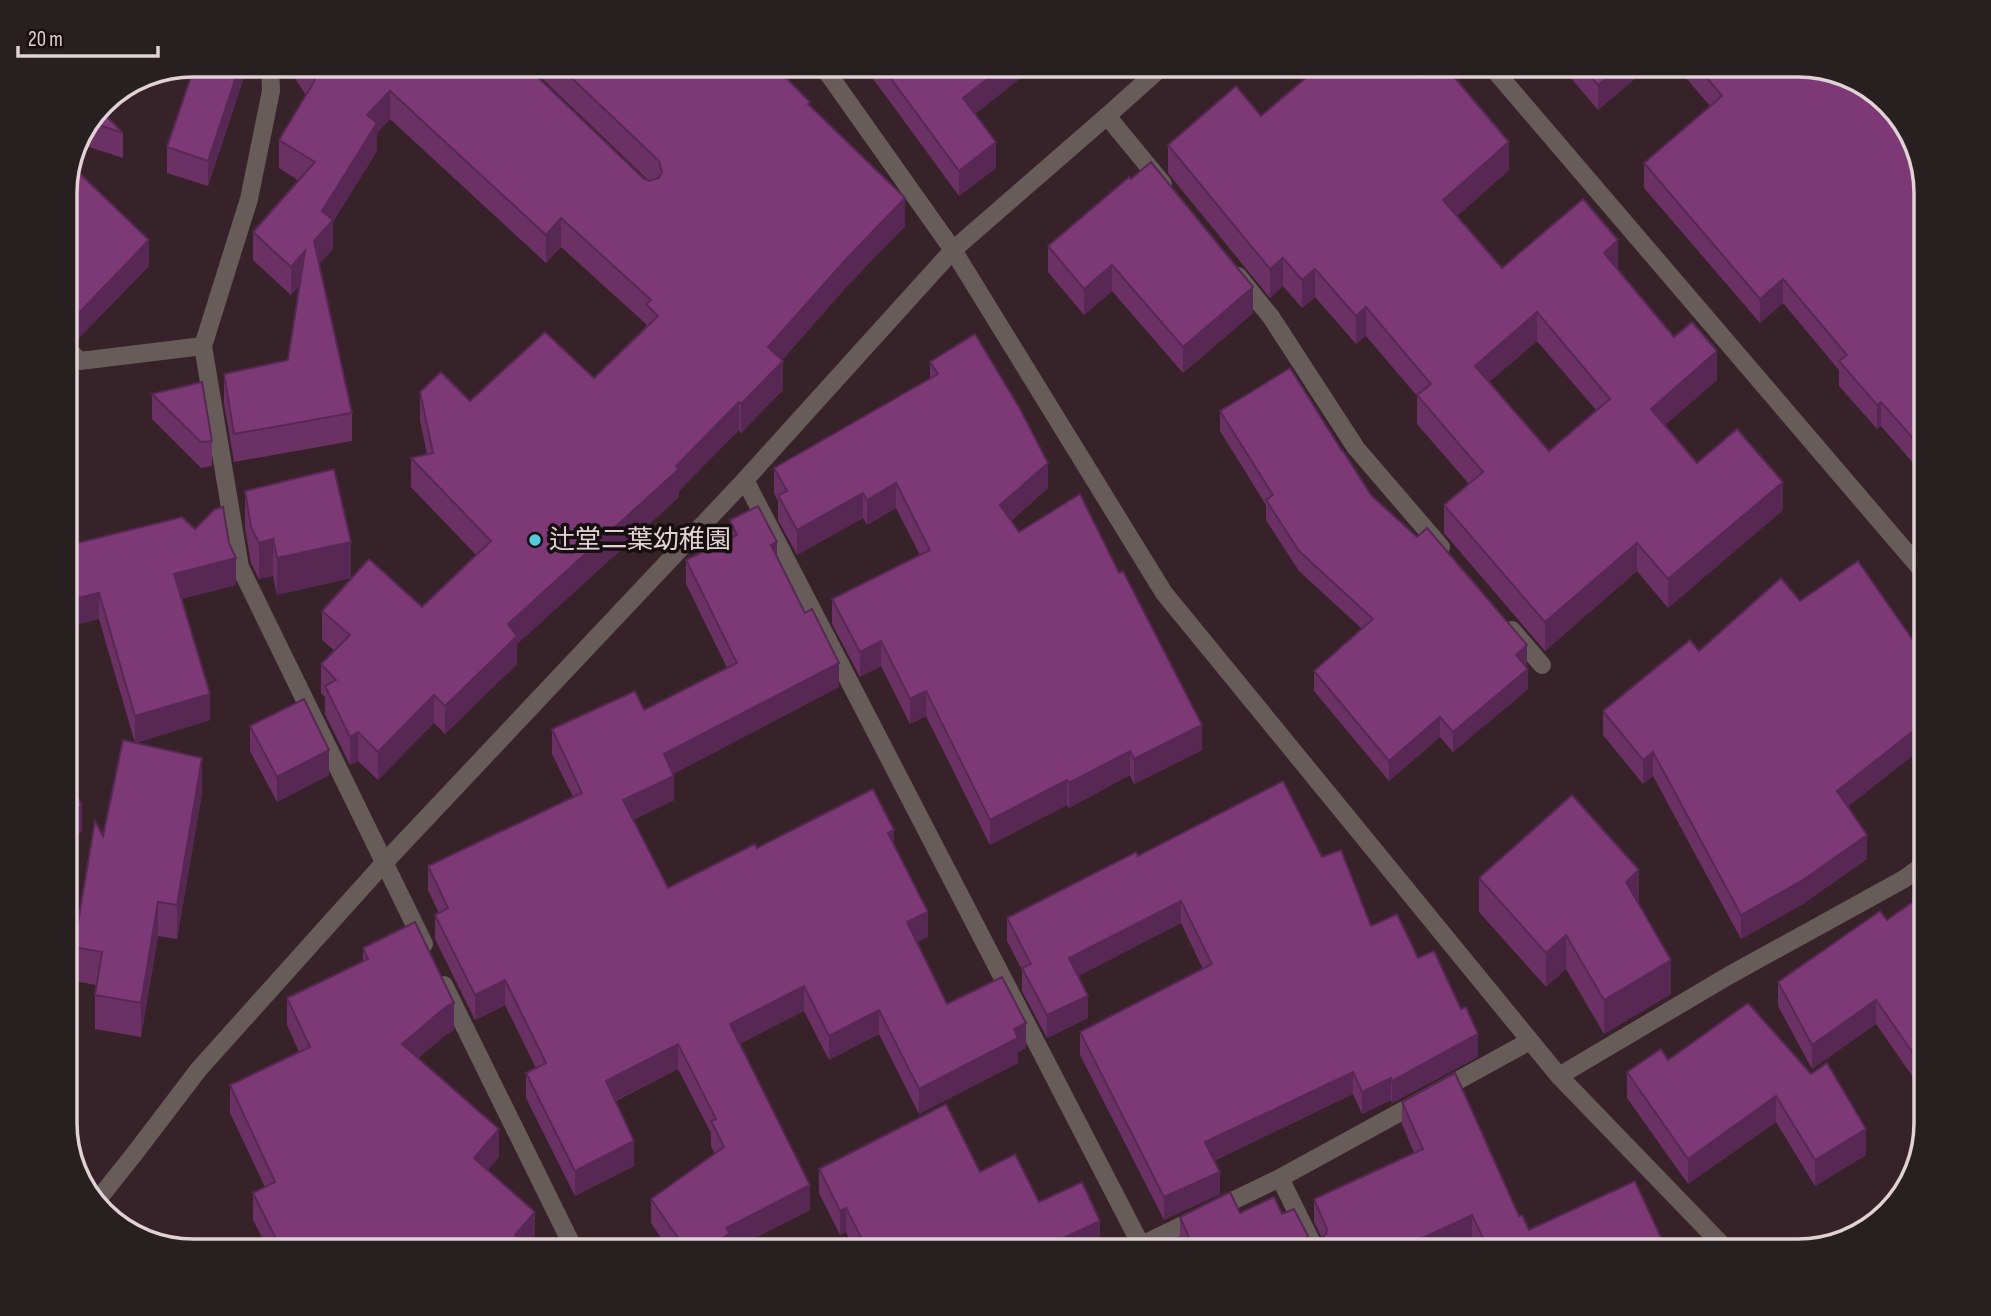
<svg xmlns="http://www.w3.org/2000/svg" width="1991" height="1316" viewBox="0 0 1991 1316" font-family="'Sofia Sans Condensed','Noto Sans JP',sans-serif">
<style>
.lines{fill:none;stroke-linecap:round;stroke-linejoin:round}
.minor{stroke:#675c5a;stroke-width:18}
.wall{fill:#6b3165;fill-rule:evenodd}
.shaded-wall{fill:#572853}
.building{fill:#7c3976;stroke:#572853;stroke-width:2;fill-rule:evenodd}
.poi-dot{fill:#54cadd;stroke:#180f11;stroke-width:2.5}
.labels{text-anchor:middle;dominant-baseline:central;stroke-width:7;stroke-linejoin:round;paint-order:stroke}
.poi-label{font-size:26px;fill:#e0d2d5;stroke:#180f11;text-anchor:start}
.rim{fill:none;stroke:#e0d2d5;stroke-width:3.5}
</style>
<rect width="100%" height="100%" fill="#362228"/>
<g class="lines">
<g class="minor">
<polyline points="270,65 271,91 249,199 203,346 240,567 424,944"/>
<polyline points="822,65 953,250 1164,593 1559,1076 1728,1251"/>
<polyline points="1490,65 1926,575"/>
<polyline points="1107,116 1163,184"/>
<polyline points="1238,276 1271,317 1356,448 1441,547"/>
<polyline points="65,347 80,361 203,346"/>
<polyline points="745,480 1141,1245"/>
<polyline points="1512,630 1542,665"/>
<polyline points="444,985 575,1251"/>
<polyline points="1559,1076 1728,976 1904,879 1926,863"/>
<polyline points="1280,1178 1316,1251"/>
<polyline points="96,1202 135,1153 199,1069 384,863 745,480 953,250 1107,116 1164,65"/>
<polyline points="1129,1251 1280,1178 1530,1041"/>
</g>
</g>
<g class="wall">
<polygon points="195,65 248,65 208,186 167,173 167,147"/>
<polygon points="286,65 525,65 643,178 649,181 528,65 774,65 773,65 810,107 905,226 848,285 782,360 783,390 741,433 739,430 679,491 679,497 517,644 517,664 445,734 434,723 378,780 358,761 350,765 325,714 325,697 321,693 321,664 335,651 322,640 322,611 422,607 476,555 411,487 411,458 427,454 420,420 420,392 470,401 594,378 646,328 646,324 561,247 546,263 390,119 377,133 377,151 333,222 333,249 319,264 352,413 352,441 234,462 224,403 224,374 288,360 300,285 291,295 253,260 253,232 299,181 279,168 279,140 306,95"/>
<polygon points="863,65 1037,65 975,114 996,168 959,196"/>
<polygon points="1065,65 1092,65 1075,78"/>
<polygon points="1560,65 1651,65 1598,110"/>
<polygon points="1675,65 1798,65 1926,193 1926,478 1881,426 1877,429 1839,386 1839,370 1783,303 1760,323 1644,188 1644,163 1710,106"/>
<path d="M 1418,78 L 1509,170 L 1457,216 L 1502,268 L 1618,269 L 1674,337 L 1717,380 L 1665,425 L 1697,463 L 1783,510 L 1668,608 L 1637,571 L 1545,651 L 1444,533 L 1444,505 L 1469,484 L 1417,424 L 1417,396 L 1366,336 L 1356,344 L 1315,297 L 1302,308 L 1283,286 L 1270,298 L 1168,173 L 1168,145 ZM 1537,341 L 1596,410 L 1549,451 L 1489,382 Z"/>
<polygon points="99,109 123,133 123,158 83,145"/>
<polygon points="1129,177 1253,313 1183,373 1112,291 1084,315 1048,272 1048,246"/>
<polygon points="65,185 149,266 76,341 65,333"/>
<polygon points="930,362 1048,488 1011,521 1202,750 1134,784 1130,775 1069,808 1067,805 990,845 926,716 910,724 881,666 860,677 832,624 832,599 920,555 896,508 867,525 863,518 797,555 778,520 778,501 774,493 774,468 930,378"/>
<polygon points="152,394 212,441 212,466 201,468 152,419"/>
<polygon points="1220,411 1342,451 1371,495 1527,665 1526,667 1528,689 1453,752 1440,737 1389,781 1314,691 1314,671 1362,629 1299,571 1266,520 1266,505 1220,431"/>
<polygon points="245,491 351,578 277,595 273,576 259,579 251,563 245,528"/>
<polygon points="730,520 777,557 839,687 673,774 674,800 633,820 668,888 757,848 894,846 928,937 917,942 947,1004 1026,1048 1018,1052 1018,1063 919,1114 879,1034 829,1060 804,1011 739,1044 810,1210 730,1251 670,1251 651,1223 651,1199 715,1154 711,1146 711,1133 678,1069 616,1101 634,1166 575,1196 526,1098 526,1073 536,1068 505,1005 475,1020 435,939 435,915 439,913 428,890 428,866 573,797 552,754 552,729 644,710 727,668 686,584 686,560 730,538"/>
<polygon points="65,546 236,585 181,599 210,720 136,743 202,793 177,939 158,936 141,1037 95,1029 95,995 96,985 74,981 74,947 103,836 135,743 99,619"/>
<polygon points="1800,601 1926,659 1926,765 1916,753 1847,807 1867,859 1803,904 1741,939 1653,776 1643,784 1603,735 1603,711 1699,651"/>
<polygon points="250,726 329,775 277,802 250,751"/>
<polygon points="1138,856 1322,857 1371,926 1418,958 1478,1057 1392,1103 1391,1100 1362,1114 1353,1094 1214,1161 1220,1194 1164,1220 1080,1055 1080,1032 1203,969 1181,923 1078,976 1088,1018 1047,1038 1022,991 1022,970 1007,941 1007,918"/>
<polygon points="1479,878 1639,904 1671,994 1604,1034 1566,969 1546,987 1479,912"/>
<polygon points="1926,893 1926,1068 1913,1077 1876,1024 1812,1069 1778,1006 1778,982 1887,920"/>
<polygon points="363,948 454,1030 447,1034 418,1058 499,1157 487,1170 535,1240 528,1247 533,1251 269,1251 253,1220 253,1193 265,1187 230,1113 230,1085 299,1052 287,1025 287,998 363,961"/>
<polygon points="1748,1003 1866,1155 1815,1186 1776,1122 1688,1184 1627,1098 1627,1072 1668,1060"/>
<polygon points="1402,1102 1519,1216 1529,1230 1667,1251 1478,1251 1472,1238 1442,1251 1185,1251 1180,1239 1180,1217 1240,1213 1282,1214 1309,1238 1315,1240 1322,1238 1314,1222 1314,1199 1414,1153 1402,1124"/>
<polygon points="819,1169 980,1172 1039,1202 1100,1245 1087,1251 855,1251 846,1232 840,1235 819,1193"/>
</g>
<g class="shaded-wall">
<polygon points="240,65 248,65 208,186 208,161"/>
<polygon points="1005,65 1037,65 963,123 963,98"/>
<polygon points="1075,65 1092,65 1075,78"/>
<polygon points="1622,65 1651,65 1598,110 1598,85"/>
<polygon points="390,91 390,119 377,133 377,151 333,222 333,249 314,270 314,241 322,211 367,115"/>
<polygon points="996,142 996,168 959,196 959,171"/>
<polygon points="1509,142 1509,170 1443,228 1443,200"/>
<polygon points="905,198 905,226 848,285 768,375 768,347 848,257"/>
<polygon points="561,218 561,247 546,263 546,235"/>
<polygon points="149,240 149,266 76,341 76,316"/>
<polygon points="1618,240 1618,269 1604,281 1604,253"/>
<polygon points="305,251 305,279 291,295 291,267"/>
<polygon points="1283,258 1283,286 1270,298 1270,269"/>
<polygon points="1112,265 1112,291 1084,315 1084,289"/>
<polygon points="1315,269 1315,297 1302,308 1302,280"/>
<polygon points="1783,279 1783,303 1760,323 1760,299"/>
<polygon points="1253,287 1253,313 1183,373 1183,347"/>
<polygon points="1366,307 1366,336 1356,344 1356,316"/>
<polygon points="1537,312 1537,341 1475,394 1475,366"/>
<polygon points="1717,351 1717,380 1651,437 1651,409"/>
<polygon points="783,361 783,390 741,433 741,404"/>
<polygon points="739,402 739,430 679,491 679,497 517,644 517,664 445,734 445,706 508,624 676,466"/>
<polygon points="1881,402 1881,426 1877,429 1877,405"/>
<polygon points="1048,463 1048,488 1000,530 1000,505"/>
<polygon points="1783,482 1783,510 1668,608 1668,579"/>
<polygon points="896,483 896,508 867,525 867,500"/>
<polygon points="863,493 863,518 797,555 797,530"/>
<polygon points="273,539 273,576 259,579 259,543"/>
<polygon points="351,542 351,578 277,595 277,558"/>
<polygon points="777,542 777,566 771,545"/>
<polygon points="1637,543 1637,571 1545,651 1545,622"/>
<polygon points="236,558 236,585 174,600 174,574"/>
<polygon points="99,593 99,619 65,628 65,601"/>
<polygon points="881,641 881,666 860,677 860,652"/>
<polygon points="1527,645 1527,665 1516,675 1516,655"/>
<polygon points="839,663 839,687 664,779 664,754"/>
<polygon points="1528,669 1528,689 1453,752 1453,732"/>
<polygon points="926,691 926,716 910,724 910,699"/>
<polygon points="210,694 210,720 135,743 135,716"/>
<polygon points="434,695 434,723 378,780 378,752"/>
<polygon points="1440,717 1440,737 1389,781 1389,761"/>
<polygon points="1202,725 1202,750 1134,784 1134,759"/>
<polygon points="1916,729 1916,753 1837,815 1837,791"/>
<polygon points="358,732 358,761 350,765 350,737"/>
<polygon points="329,750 329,775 277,802 277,777"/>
<polygon points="1130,751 1130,775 1069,808 1069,783"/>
<polygon points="1653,752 1653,776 1643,784 1643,760"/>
<polygon points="202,758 202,793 177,939 177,905"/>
<polygon points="674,776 674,800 623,825 623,800"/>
<polygon points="1067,780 1067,805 990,845 990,820"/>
<polygon points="82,806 82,832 65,841 65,815"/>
<polygon points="894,830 894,855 888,833"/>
<polygon points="1867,835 1867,859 1803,904 1741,939 1741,915"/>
<polygon points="1639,870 1639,904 1626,882"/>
<polygon points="1181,901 1181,923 1069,981 1069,958"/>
<polygon points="158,902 158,936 141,1037 141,1003"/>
<polygon points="928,912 928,937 907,947 907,922"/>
<polygon points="1566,935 1566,969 1546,987 1546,953"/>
<polygon points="1671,960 1671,994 1604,1034 1604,1000"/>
<polygon points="505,980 505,1005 475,1020 475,995"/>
<polygon points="804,986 804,1011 730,1049 730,1024"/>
<polygon points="1088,996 1088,1018 1047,1038 1047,1015"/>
<polygon points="1876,1000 1876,1024 1812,1069 1812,1045"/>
<polygon points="454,1003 454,1030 447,1034 402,1071 402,1044 447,1006"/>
<polygon points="879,1010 879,1034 829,1060 829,1036"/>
<polygon points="1026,1023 1026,1048 1018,1052 1018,1063 919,1114 919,1089 1014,1029"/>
<polygon points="1478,1034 1478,1057 1392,1103 1392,1081"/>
<polygon points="678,1044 678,1069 606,1105 606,1081"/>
<polygon points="1926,1044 1926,1068 1913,1077 1913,1053"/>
<polygon points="1353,1072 1353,1094 1205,1165 1205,1142"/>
<polygon points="1391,1078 1391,1100 1362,1114 1362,1092"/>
<polygon points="1776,1096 1776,1122 1688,1184 1688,1159"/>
<polygon points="499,1129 499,1157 474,1186 474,1158"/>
<polygon points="1866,1129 1866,1155 1815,1186 1815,1160"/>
<polygon points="634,1141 634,1166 575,1196 575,1171"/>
<polygon points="1220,1172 1220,1194 1164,1220 1164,1197"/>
<polygon points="810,1185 810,1210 730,1251 704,1251 726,1228"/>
<polygon points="846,1208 846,1232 840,1235 840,1211"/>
<polygon points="535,1212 535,1240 524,1251 515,1235"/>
<polygon points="1472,1215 1472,1238 1442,1251 1401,1251 1407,1245"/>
<polygon points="1100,1221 1100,1245 1087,1251 1038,1251 1038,1250"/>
</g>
<g class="building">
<polygon points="195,65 240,65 208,161 167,147"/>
<polygon points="305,65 525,65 643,178 649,181 659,178 662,172 659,161 558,65 773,65 810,102 808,104 905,198 848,257 768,347 783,361 741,404 739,402 676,466 679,469 508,624 517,636 445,706 434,695 378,752 358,732 350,737 325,686 336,680 321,664 350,635 322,611 369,559 422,607 491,541 411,458 433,453 420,392 441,372 470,401 545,332 594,378 658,316 646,304 651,300 561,218 546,235 390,91 367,115 377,123 322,211 333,220 314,241 352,413 234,434 224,374 288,360 305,251 291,267 253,232 315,162 279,140 315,80"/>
<polygon points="881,65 1005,65 963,98 996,142 959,171"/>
<path d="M 1321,65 L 1407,65 L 1418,78 L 1433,65 L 1444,65 L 1509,142 L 1443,200 L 1502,268 L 1583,199 L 1618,240 L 1604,253 L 1674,337 L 1692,322 L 1717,351 L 1651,409 L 1697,463 L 1737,429 L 1783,482 L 1668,579 L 1637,543 L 1545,622 L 1444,505 L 1483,472 L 1417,395 L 1431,384 L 1366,307 L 1356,316 L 1315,269 L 1302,280 L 1283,258 L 1270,269 L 1168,145 L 1236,86 L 1261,116 ZM 1537,312 L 1610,399 L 1549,451 L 1475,366 Z"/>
<polygon points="1581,65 1622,65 1598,85"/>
<polygon points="1696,65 1798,65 1869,86 1909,129 1926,193 1926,453 1881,402 1877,405 1839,361 1847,355 1783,279 1760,299 1644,163 1722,96"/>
<polygon points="99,109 123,133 93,123"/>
<polygon points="1151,162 1253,287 1183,347 1112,265 1084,289 1048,246 1129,177 1131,179"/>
<polygon points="73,167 149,240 76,316 65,308 65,185"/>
<polygon points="975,334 1020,409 1048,463 1000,505 1019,532 1080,494 1119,573 1123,571 1202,725 1134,759 1130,751 1069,783 1067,780 990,820 926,691 910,699 881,641 860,652 832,599 930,550 896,483 867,500 863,493 797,530 778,495 787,491 774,468 938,374 930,362"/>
<polygon points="1290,368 1342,451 1343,451 1371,495 1417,537 1427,528 1527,645 1516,655 1528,669 1453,732 1440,717 1389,761 1314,671 1373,619 1299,551 1266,500 1273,495 1220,411"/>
<polygon points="202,382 212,441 201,442 152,394"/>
<polygon points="334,469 351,542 277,558 273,539 259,543 251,527 245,491"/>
<polygon points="758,506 777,542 771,545 805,613 812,609 839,663 664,754 674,776 623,800 668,888 755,844 757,848 873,789 894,830 888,833 928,912 907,922 947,1004 1002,977 1026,1023 1014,1029 1018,1038 919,1089 879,1010 829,1036 804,986 730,1024 810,1185 726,1228 730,1233 704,1251 687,1251 651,1199 724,1147 711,1121 716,1119 678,1044 606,1081 634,1141 575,1171 526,1073 546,1063 505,980 475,995 435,915 448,908 428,866 582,793 552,729 635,691 644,710 737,663 686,560 737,535 730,520"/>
<polygon points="223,507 229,543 236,558 174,574 210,694 135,716 99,593 65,601 65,546 182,517 195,529 215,509"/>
<polygon points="1858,561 1926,659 1926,741 1916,729 1837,791 1867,835 1803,880 1741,915 1653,752 1643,760 1603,711 1690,640 1699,651 1781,578 1800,601"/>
<polygon points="304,699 329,750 277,777 250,726"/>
<polygon points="123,740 202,758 177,905 158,902 141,1003 95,995 102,952 74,947 95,821 103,836"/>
<polygon points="65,772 82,806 65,815"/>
<polygon points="1283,781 1322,857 1341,850 1371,926 1397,914 1418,958 1434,951 1461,1009 1466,1007 1478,1034 1392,1081 1391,1078 1362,1092 1353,1072 1205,1142 1220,1172 1164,1197 1080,1032 1212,964 1181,901 1069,958 1088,996 1047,1015 1022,968 1031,964 1007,918 1136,852 1138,856"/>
<polygon points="1572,795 1639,870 1626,882 1671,960 1604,1000 1566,935 1546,953 1479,878"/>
<polygon points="1926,893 1926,1044 1913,1053 1876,1000 1812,1045 1778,982 1880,911 1887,920"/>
<polygon points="415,922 454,1003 447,1006 402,1044 499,1129 474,1158 535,1212 515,1235 533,1251 282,1251 253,1193 275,1182 230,1085 310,1047 287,998 368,959 363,948"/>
<polygon points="1748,1003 1811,1074 1827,1063 1866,1129 1815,1160 1776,1096 1688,1159 1627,1072 1661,1049 1668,1060"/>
<polygon points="1455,1073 1519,1216 1522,1215 1529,1230 1635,1181 1667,1251 1489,1251 1472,1215 1407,1245 1408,1248 1401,1251 1195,1251 1180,1217 1230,1192 1240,1213 1274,1197 1282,1214 1294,1209 1309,1238 1315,1240 1322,1238 1326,1234 1327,1229 1314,1199 1423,1149 1402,1102"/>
<polygon points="946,1104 980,1172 1015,1154 1039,1202 1082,1182 1100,1221 1038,1250 1038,1251 868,1251 846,1208 840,1211 819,1169"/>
</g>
<circle class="poi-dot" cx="535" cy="540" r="7"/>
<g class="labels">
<g class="poi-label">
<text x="549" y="540">辻堂二葉幼稚園</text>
</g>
</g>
<path d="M0 0H1991V1316H0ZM193 77H1798A116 116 0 0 1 1914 193V1123A116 116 0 0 1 1798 1239H193A116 116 0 0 1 77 1123V193A116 116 0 0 1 193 77Z" fill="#281f21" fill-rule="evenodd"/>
<path class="rim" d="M193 77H1798A116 116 0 0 1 1914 193V1123A116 116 0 0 1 1798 1239H193A116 116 0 0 1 77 1123V193A116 116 0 0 1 193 77Z"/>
<path d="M18 46v10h140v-10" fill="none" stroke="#e0d2d5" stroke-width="3.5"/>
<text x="28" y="46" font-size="21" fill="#e0d2d5" stroke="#180f11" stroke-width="5" paint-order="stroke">20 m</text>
</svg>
